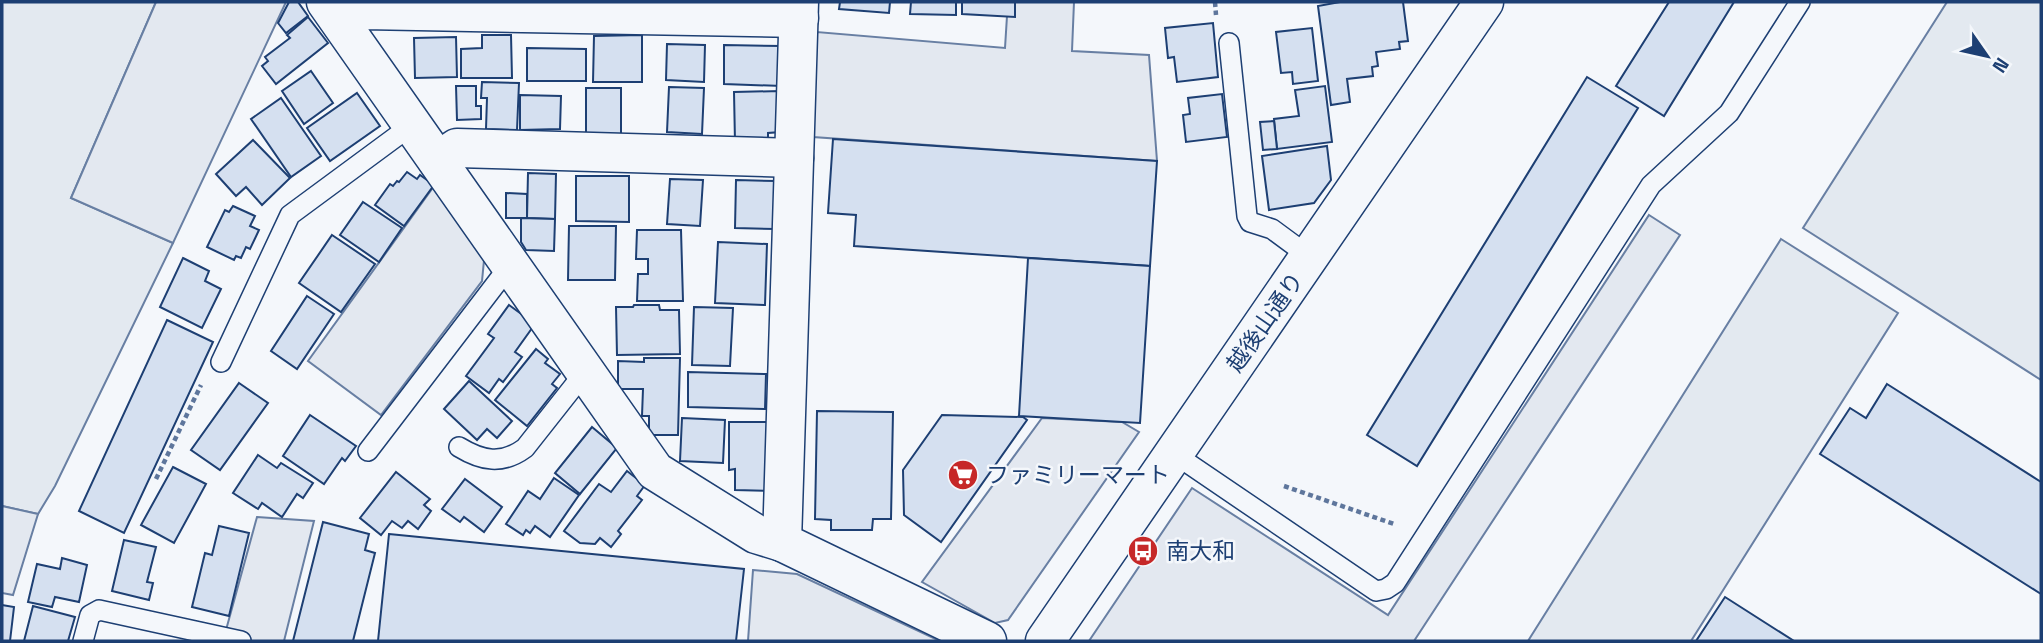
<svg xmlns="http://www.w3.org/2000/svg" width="2043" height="643" viewBox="0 0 2043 643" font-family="'Space Grotesk','Noto Sans JP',sans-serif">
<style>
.green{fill:#e3e9f0;stroke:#687fa3;stroke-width:2}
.parking{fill:#e3e8f0;stroke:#687fa3;stroke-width:2}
.building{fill:#d5e0f0;stroke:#1d3f73;stroke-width:2}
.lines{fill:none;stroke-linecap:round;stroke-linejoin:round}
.service-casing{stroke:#1d3f73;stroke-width:22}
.minor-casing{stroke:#1d3f73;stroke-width:41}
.tertiary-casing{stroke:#1d3f73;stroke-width:41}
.path{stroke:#5e769c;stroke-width:4.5;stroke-dasharray:5 3.5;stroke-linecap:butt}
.service{stroke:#f4f7fb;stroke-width:19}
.minor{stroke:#f4f7fb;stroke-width:38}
.tertiary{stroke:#f4f7fb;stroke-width:38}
.labels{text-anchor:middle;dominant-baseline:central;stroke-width:5;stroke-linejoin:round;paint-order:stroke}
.street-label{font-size:23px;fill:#1d3f73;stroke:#f4f7fb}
.poi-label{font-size:23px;fill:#1d3f73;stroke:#f4f7fb;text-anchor:start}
</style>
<rect width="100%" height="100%" fill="#f4f7fb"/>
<g class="green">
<polygon points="2,2 156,2 71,198 173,243 55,486 38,514 2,506"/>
<polygon points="1947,2 2041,2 2041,380 1803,228"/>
<polygon points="1781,239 1898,313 1691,641 1528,641"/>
</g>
<g class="parking">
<polygon points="156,2 286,2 173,243 71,198"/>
<polygon points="1015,2 1074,2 1072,51 1149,55 1157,161 813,137 817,32 1005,48 1007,16 1014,16"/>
<polygon points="437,182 485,250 482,281 381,415 308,361"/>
<polygon points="1649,215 1680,235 1414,641 1089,641 1192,488 1388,615"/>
<polygon points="1042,418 1122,422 1139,432 1008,620 995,623 922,582"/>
<polygon points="2,506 38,514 13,595 2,593"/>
<polygon points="257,517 314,521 284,641 223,641"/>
<polygon points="753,570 797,574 940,641 748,641"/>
</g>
<g class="building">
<polygon points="289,2 298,2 308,16 286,33 278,23"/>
<polygon points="840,2 890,2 889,13 839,9"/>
<polygon points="911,2 956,2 956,15 910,14"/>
<polygon points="962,2 1015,2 1015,17 962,14"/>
<polygon points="1340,2 1403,2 1408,41 1399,42 1400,49 1376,52 1378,66 1372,67 1373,76 1347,79 1350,102 1331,105 1318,6"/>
<polygon points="1669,2 1734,2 1664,116 1616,86"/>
<polygon points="308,17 328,43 276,84 262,66 268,61 265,57 290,38 287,35"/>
<polygon points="1213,23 1218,77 1177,82 1174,57 1168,58 1165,28"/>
<polygon points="1312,28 1318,81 1293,84 1292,72 1281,73 1276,32"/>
<polygon points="482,35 511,35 512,78 461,78 461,49 482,48"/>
<polygon points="642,35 642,82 593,82 594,36"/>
<polygon points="456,37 457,77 415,78 414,38"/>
<polygon points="667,44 705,45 704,82 666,80"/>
<polygon points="724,45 782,46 782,86 724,84"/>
<polygon points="527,48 586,49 586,81 527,81"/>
<polygon points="311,71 333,103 304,124 282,91"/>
<polygon points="1587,77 1638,108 1417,466 1367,435"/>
<polygon points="482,82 519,83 517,130 486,129 487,98 481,98"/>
<polygon points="456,86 476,86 476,106 481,106 481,119 457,120"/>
<polygon points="1325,86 1332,142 1277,149 1274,119 1299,116 1295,90"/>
<polygon points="669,87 704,88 702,134 667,132"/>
<polygon points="586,88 621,88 621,138 586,137"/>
<polygon points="780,91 781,132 768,133 768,138 735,142 734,92"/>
<polygon points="357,93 380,126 330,161 307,128"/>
<polygon points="1222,94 1227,137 1186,142 1183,115 1190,114 1188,98"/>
<polygon points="520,95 561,96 560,129 520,130"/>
<polygon points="281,98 321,156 291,177 251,119"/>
<polygon points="1274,121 1277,149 1263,150 1260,122"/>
<polygon points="833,139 1157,161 1150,266 854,246 856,215 828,213"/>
<polygon points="253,140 290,178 262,205 246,187 236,196 216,174"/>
<polygon points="1327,146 1331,180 1314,203 1269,210 1262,156"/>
<polygon points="407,172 417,179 420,175 434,185 404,226 375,205 390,184 393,186 397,181 399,182"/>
<polygon points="528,173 556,174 555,219 527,218"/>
<polygon points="576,176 629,176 629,222 576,221"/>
<polygon points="670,179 703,180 700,226 667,224"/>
<polygon points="736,180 776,181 775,229 735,228"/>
<polygon points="506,193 527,194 527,218 506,218"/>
<polygon points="363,202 402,228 379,262 340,235"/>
<polygon points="233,206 255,216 250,226 259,230 250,249 246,247 241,258 236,256 234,260 207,247 225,210 229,212"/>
<polygon points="521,218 555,219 554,251 526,250 521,242"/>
<polygon points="569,226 616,226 615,280 568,280"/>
<polygon points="637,230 681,230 683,301 637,301 638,274 648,274 648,259 636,259"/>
<polygon points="332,235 375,264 341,312 299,283"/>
<polygon points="718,242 767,244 765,305 715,303"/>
<polygon points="183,258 209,271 205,281 221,289 202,328 160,307"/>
<polygon points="1028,258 1150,266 1140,423 1019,416"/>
<polygon points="307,296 334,314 297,369 271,351"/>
<polygon points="509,305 535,324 515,352 522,357 503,382 499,379 489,393 466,376 494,338 488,334"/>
<polygon points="634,305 659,305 660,310 679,310 680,354 617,355 616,307 633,307"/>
<polygon points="694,307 733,308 730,366 692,365"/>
<polygon points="167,320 213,342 124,533 79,511"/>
<polygon points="536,349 548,359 545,363 560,374 552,384 557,388 527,426 495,400"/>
<polygon points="644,358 680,358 678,435 649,435 649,416 642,416 643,389 618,389 618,361 644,362"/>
<polygon points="688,372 766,374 765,409 688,407"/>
<polygon points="469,381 512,421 497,438 487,429 477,440 444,409"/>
<polygon points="239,383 268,403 220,470 191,450"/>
<polygon points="1887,384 2041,482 2041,594 1820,454 1850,408 1866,418"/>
<polygon points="817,411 893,412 891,519 873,519 872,530 831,530 831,520 815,519"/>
<polygon points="310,415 356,446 345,461 342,458 324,484 283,456"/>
<polygon points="942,415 1023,417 1027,420 941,542 904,515 903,470"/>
<polygon points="682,418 725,420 723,463 680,461"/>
<polygon points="729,422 773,422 773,491 735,490 735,469 729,470"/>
<polygon points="592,427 617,448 580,494 555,473"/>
<polygon points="258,455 277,468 281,463 313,483 303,498 297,494 282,517 262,503 258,509 233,493"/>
<polygon points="173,467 206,484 174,543 141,525"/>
<polygon points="627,471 645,485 637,496 642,500 618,531 621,534 611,547 600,538 595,544 580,543 564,531 599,484 611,492"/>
<polygon points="396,472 430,499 424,505 431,511 418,529 408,521 402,528 392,521 381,535 360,518"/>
<polygon points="554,478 579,495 550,537 535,526 530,533 526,530 523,535 506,524 528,491 540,499"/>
<polygon points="465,479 502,507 484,532 464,517 460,522 442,509"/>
<polygon points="323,522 369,534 365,550 375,553 353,641 293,641"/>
<polygon points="219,526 249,533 229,616 192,607 205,553 212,555"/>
<polygon points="389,534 744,569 736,641 378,641"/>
<polygon points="124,540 156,547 147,582 153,583 149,600 112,591"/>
<polygon points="62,558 87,565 79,602 55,597 52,607 28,602 37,564 60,569"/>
<polygon points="1725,597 1794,641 1696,641"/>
<polygon points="2,605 14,607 10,641 2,641"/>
<polygon points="33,606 75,617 68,641 24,641"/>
</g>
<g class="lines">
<g class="service-casing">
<g id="service">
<polyline points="1229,43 1247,216 1250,222 1272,229 1310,257"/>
<polyline points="221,362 290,215 412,125"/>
<path d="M 459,447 C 482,461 502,465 525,448 L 585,372"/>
<polyline points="368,451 511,264"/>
<polyline points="1173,453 1376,591 1386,589 1395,583 1651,185 1729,113 1800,2"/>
<polyline points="83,641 90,615 99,610 241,641"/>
</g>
</g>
<g class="minor-casing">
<g id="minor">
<polyline points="326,2 655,471 756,534 782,542"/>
<polyline points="799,2 782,542 987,641"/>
<polyline points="342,23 364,10 799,18"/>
<polyline points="438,161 457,148 794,158"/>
</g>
</g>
<g class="tertiary-casing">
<polyline id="tertiary" points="1045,641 1484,2"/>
</g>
<g class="path">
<polyline points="1215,2 1216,15"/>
<polyline points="156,479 201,385"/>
<polyline points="1284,486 1394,524"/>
</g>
<use href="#service" class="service"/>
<use href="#minor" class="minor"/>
<use href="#tertiary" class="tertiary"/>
</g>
<defs>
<g id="supermarket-disc" transform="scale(1.575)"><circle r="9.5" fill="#c62828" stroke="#f4f7fb"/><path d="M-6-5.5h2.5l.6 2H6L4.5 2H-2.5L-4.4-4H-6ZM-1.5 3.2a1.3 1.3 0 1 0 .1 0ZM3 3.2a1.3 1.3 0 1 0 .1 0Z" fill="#fff"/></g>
<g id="bus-disc" transform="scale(1.575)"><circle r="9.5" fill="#c62828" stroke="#f4f7fb"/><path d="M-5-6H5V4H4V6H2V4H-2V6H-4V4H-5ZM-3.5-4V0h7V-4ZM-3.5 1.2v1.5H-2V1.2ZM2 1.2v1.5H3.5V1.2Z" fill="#fff"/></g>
</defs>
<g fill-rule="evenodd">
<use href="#supermarket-disc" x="963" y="475"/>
<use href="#bus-disc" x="1143" y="551"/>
</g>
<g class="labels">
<g class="street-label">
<text transform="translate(1265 322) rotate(-55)">越後山通り</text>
</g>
<g class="poi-label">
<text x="986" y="475">ファミリーマート</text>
<text x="1166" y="551">南大和</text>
</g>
</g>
<rect width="2043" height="643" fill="none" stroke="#1d3f73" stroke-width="7"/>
<g transform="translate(1987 56) rotate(124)" stroke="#f4f7fb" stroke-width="5" paint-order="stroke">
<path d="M0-5L12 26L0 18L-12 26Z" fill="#1d3f73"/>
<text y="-10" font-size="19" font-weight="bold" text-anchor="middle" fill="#1d3f73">N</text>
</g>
</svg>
